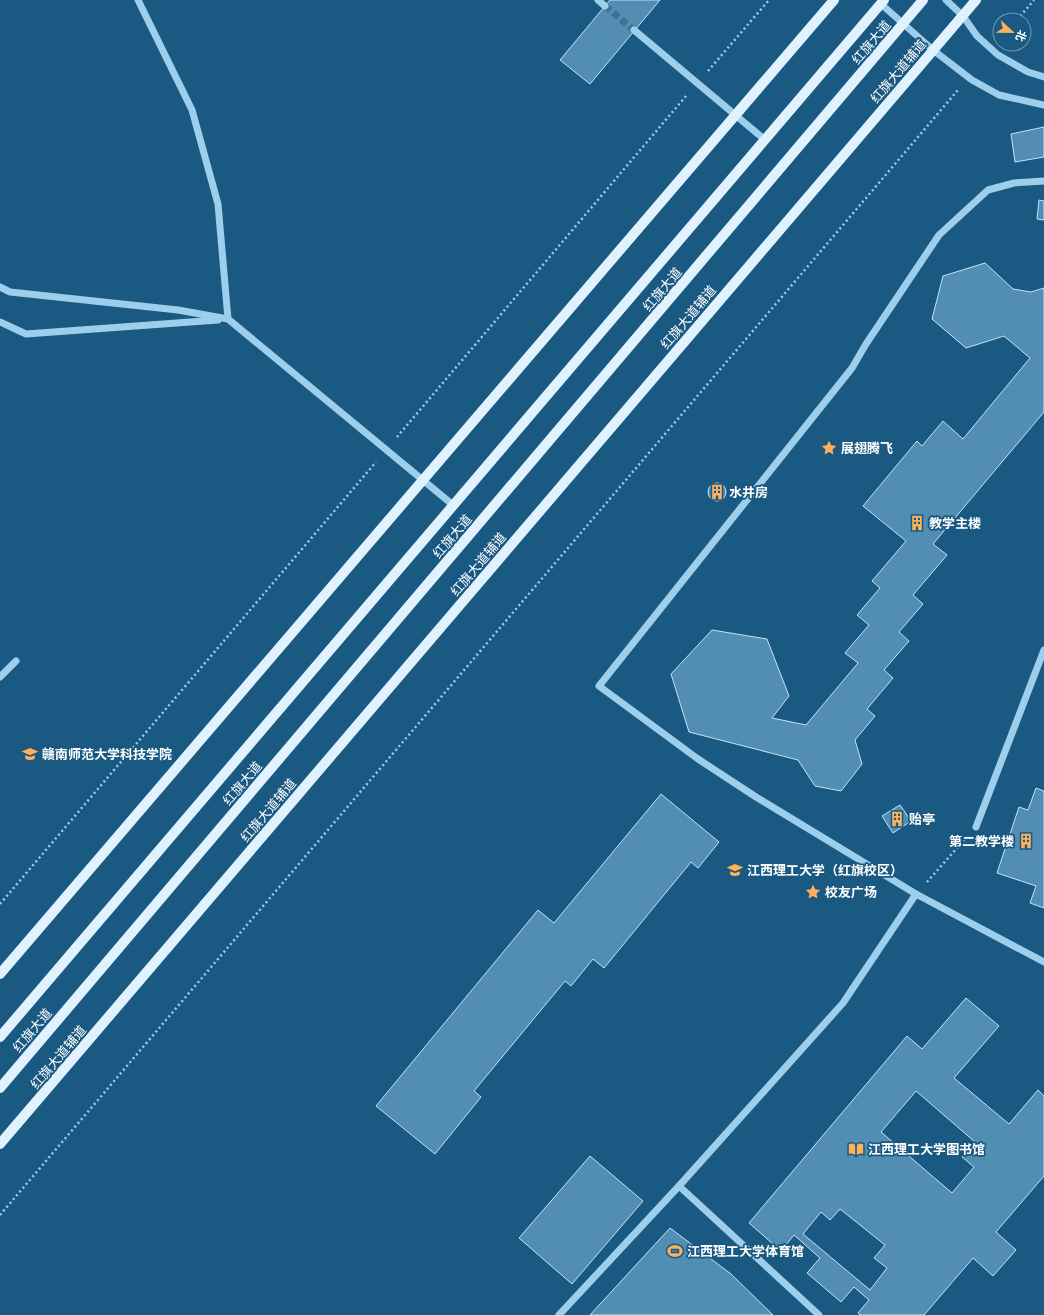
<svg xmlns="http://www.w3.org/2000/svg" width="1044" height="1315" viewBox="0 0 1044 1315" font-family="Barlow,'Noto Sans SC',sans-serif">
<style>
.building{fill:#528eb3;stroke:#c2e4f8;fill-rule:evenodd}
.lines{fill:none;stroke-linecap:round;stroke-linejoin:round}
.minor-tunnel{stroke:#3c7295;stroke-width:7;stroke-dasharray:7 3.5;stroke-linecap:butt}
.path{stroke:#9dceeb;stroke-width:2.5;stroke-dasharray:2 3;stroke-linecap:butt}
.minor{stroke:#9dceeb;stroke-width:7}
.major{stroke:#e1f2ff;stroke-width:10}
.labels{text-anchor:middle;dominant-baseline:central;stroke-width:3.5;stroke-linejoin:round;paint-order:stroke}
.street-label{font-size:13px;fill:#fff;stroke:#195982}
.poi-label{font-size:13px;font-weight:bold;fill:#fff;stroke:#195982;text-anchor:start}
</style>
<rect width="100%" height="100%" fill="#195982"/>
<g class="building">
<polygon points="610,0 660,0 590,84 560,60"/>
<polygon points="1044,127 1044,157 1015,162 1011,134"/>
<polygon points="1039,200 1044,201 1044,220 1037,219"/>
<polygon points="985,263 1013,289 1031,292 1044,288 1044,412 933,544 947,555 913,595 923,604 899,632 909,641 884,670 893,678 867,709 875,716 855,740 862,764 841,791 815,786 798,760 689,732 671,674 712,630 767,639 789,696 772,718 806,725 858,663 845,653 869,625 857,615 880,588 872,581 906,541 863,506 917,441 922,446 943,421 963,439 1030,358 1004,336 966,348 932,319 943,276"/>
<circle cx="717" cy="492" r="9"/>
<polygon points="1036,788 1044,791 1044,908 1030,903 1036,886 997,873 1019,807 1028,810"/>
<polygon points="661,794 719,842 698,868 691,862 604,968 593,959 571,986 565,981 474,1091 481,1097 435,1154 376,1106 538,910 554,923"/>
<polygon points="900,805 911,821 893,833 882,816"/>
<path d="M 966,998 L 999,1026 L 954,1078 L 1009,1124 L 1038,1090 L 1044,1096 L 1044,1176 L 996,1232 L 1016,1250 L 993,1276 L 973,1258 L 924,1315 L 860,1315 L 858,1313 L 869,1300 L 854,1287 L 841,1302 L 807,1273 L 820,1258 L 794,1235 L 781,1251 L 749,1223 L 907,1036 L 922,1049 ZM 916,1091 L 975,1142 L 962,1157 L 974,1167 L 952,1193 L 881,1132 ZM 840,1209 L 885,1245 L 874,1258 L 887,1268 L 870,1290 L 803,1234 L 821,1212 L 830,1220 Z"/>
<polygon points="590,1156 643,1201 572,1284 519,1238"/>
<polygon points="670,1228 731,1274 773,1315 590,1315"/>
</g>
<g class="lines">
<polyline class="minor-tunnel" points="605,6 634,30"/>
<g class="path">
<polyline points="1017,20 1034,0"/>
<polyline points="708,71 769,0"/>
<polyline points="397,437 686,96"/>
<polyline points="927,882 965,839"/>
<polyline points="0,904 376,462"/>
<polyline points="0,1215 958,90"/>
</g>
<g class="minor">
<polyline points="138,0 192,110 218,204 228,319"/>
<polyline points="598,0 605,6"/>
<polyline points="946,0 963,16 977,36 998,55 1028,72 1044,77"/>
<polyline points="881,4 933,50 972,80 999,95 1044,105"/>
<polyline points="634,30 764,139"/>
<polyline points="1044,181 1014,183 988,190 939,235 866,344 852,368 599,686 698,759 756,797 916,894 1044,962"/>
<polyline points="0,287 10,292 178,310 228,319 453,505"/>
<polyline points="0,322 26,334 218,320"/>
<polyline points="0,677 16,661"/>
<polyline points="976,827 1044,650"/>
<polyline points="679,1186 819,1315"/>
<polyline points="559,1315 679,1186 843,1003 916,894"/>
</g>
<g class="major">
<polyline points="0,974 834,0"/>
<polyline points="0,1037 884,0"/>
<polyline points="0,1088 923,0"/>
<polyline points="0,1144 976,0"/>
</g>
</g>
<defs>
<g id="sight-bare" transform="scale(1.2)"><path d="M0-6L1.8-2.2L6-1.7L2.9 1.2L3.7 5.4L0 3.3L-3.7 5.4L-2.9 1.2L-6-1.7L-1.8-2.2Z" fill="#feb158" stroke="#195982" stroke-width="2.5" paint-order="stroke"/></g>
<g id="building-bare" transform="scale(1.2)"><path d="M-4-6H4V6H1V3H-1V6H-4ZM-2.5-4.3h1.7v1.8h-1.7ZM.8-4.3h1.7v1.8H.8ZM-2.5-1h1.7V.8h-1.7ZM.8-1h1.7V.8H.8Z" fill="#feb158" stroke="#195982" stroke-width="2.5" paint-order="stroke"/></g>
<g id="university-bare" transform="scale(1.2)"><path d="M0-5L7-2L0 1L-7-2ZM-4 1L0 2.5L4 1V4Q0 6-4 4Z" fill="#feb158" stroke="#195982" stroke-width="2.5" paint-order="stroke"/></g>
<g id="library-bare" transform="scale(1.2)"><path d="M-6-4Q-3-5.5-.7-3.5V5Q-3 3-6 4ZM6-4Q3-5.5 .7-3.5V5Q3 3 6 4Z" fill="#feb158" stroke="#195982" stroke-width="2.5" paint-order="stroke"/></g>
<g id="stadium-bare" transform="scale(1.2)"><path d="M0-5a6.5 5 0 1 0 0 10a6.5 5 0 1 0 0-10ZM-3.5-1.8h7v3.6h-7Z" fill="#feb158" stroke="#195982" stroke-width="2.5" paint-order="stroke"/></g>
</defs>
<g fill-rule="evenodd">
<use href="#sight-bare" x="829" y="448"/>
<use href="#building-bare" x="717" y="492"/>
<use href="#building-bare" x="917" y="523"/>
<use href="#university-bare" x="30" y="754"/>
<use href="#building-bare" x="897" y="819"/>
<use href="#building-bare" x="1026" y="841"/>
<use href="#university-bare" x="735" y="870"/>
<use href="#sight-bare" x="813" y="892"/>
<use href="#library-bare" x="856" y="1149"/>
<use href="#stadium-bare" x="675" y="1251"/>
</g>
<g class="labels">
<g class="street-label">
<text transform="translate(871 42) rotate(-50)">红旗大道</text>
<text transform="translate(898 71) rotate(-50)">红旗大道辅道</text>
<text transform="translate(662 289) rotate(-50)">红旗大道</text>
<text transform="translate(688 317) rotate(-50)">红旗大道辅道</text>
<text transform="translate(452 536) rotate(-50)">红旗大道</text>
<text transform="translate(478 564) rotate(-50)">红旗大道辅道</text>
<text transform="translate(242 783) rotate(-50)">红旗大道</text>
<text transform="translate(268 810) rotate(-50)">红旗大道辅道</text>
<text transform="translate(32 1030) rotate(-50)">红旗大道</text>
<text transform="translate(58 1057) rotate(-50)">红旗大道辅道</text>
</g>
<g class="poi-label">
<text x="841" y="448">展翅腾飞</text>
<text x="729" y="492">水井房</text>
<text x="929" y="523">教学主楼</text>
<text x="42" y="754">赣南师范大学科技学院</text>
<text x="909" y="819">贻亭</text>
<text x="1014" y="841" text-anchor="end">第二教学楼</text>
<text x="747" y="870">江西理工大学（红旗校区）</text>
<text x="825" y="892">校友广场</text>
<text x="868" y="1149">江西理工大学图书馆</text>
<text x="687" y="1251">江西理工大学体育馆</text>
</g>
</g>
<g transform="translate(1012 32) rotate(112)"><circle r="19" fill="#195982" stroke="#759bb4"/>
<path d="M0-3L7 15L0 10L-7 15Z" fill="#feb158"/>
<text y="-6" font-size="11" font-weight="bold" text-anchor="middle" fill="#ffffff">北</text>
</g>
</svg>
